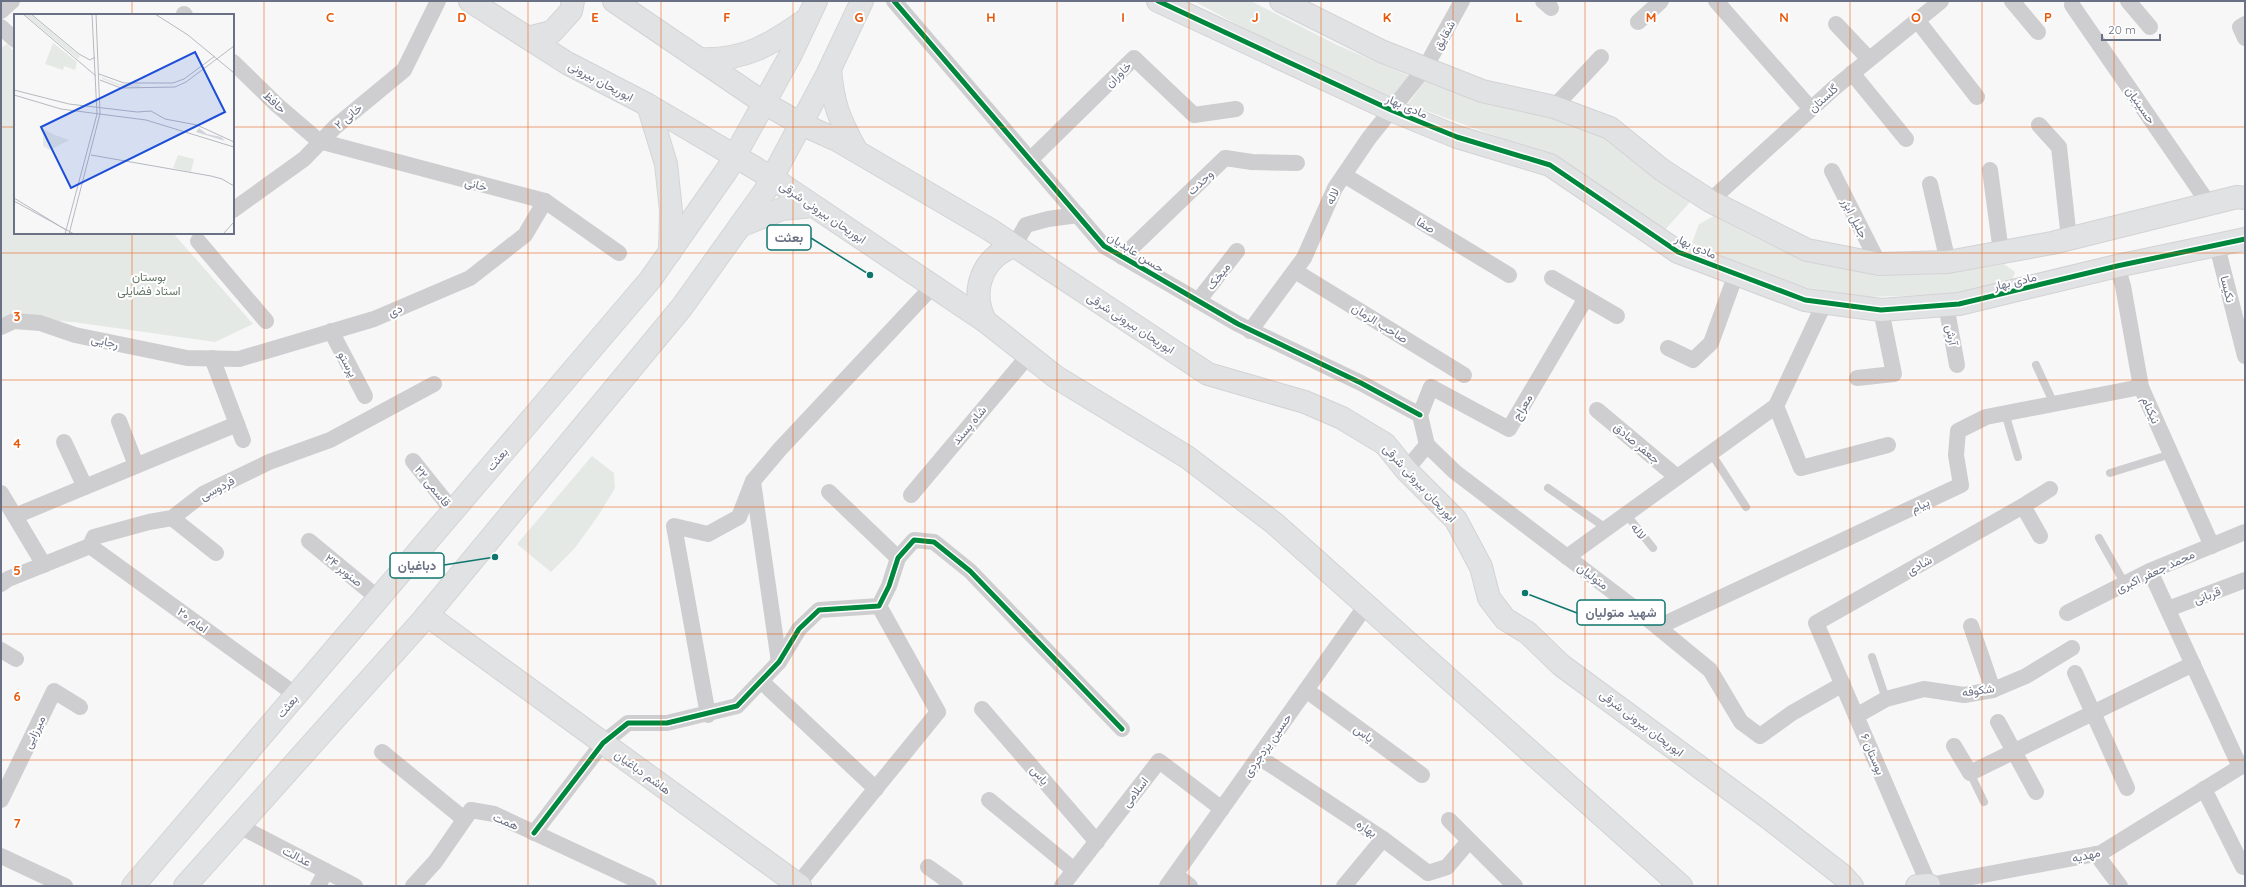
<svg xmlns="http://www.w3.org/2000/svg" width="2246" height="887" viewBox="0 0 2246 887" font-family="Quicksand,Vazirmatn,sans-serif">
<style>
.green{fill:#e5e9e5}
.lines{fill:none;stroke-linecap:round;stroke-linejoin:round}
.secondary-casing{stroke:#d3d3d5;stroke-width:24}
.primary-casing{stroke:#d4d5d6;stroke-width:24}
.lane{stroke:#ceced0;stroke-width:8}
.street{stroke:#ceced0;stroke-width:16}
.secondary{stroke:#e1e2e3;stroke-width:22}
.primary{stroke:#e1e2e3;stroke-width:22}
.cycleway-casing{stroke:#fff;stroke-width:8}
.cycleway{stroke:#00873e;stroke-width:5}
.grid{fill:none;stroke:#e8590c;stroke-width:1;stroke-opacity:0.55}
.labels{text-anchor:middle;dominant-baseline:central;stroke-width:4;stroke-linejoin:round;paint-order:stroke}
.street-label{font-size:12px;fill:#6b7184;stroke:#fff}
.park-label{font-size:12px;fill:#657766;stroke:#fff}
.inset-road{fill:none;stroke:#b7b9c2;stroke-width:1}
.view{fill:#1d4ed8;fill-opacity:0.15;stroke:#1d4ed8;stroke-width:2}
.inset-edge{fill:none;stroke:#6b7184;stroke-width:2}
.grid-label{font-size:13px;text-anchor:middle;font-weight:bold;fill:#e8590c;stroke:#fff;stroke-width:4;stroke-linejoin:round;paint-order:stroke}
.leader{fill:none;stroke:#0f766e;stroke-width:1.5}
.callout-dot{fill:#0f766e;stroke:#fff;stroke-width:1.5}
.callout{fill:#fff;stroke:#0f766e;stroke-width:1.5}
.callout-label{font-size:13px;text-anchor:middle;font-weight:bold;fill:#6b7184}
</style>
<rect width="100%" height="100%" fill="#f7f7f7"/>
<g class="green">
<polygon points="1194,1 1251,1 1335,44 1409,76 1390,99 1254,34"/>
<polygon points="7,44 15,53 15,233 173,233 253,324 215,342 73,322 1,317 1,48"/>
<polygon points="1427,78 1552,116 1605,137 1690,202 1664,231 1550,156 1408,104"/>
<path d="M 1714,216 C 1744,232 1774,248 1805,259 C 1815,263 1827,264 1838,266 C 1897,279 1945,275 2004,264 L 2015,272 L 2008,293 L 1866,297 L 1797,286 L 1724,258 L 1692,243 L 1699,224 Z"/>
<polygon points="592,456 614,473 615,488 600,513 575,548 551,572 517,544"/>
</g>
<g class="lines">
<g class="secondary-casing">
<g id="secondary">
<polyline points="470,1 567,63 648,105 772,178 985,321 1056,377 1187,457 1274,523 1681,886"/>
<polyline points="614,1 764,103 801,124 837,140 989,229 1208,374 1305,402 1342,418 1385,444 1406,470 1456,520 1481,567 1489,598 1505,619 1528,633 1561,665 1766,816 1842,875 1852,886"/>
<polyline points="1158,1 1391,110 1457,137 1550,165 1678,252 1805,300 1881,310 1959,304 2117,266 2245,239"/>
<polyline points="1281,1 1381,51 1482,91 1554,107 1610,128 1662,170 1710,201 1807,250 1879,264 1948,262 2052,243 2237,197 2245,198"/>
<polyline points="528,38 552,32 571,11 573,1"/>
<path d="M 985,321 C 970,290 982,258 1014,246"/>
<polyline points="427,615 800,886"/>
<polyline points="1917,886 1929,885"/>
</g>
</g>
<g class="primary-casing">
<g id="primary">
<path d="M 699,59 C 745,61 770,45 807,19"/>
<path d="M 830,69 C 833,104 839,119 856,150"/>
<polyline points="648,105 666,164 671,211 670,252"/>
<polyline points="740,226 782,209 812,206"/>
<polyline points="133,886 650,280 727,170 790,56 816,1"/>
<polyline points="185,886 423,620 682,307 765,191 827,75 862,1"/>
</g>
</g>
<g class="lane">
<polyline points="2036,365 2054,404"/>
<polyline points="2005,413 2018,457"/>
<polyline points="1711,453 1746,507"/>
<polyline points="2110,473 2171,454"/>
<polyline points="1548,488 1606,528"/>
<polyline points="1626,514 1653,548"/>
<polyline points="2099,538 2125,584"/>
<polyline points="1872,657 1886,699"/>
<polyline points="1970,773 1984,802"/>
</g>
<g class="street">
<polyline points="894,1 1104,246 1238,324 1361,383 1420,415"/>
<polyline points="1543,1 1551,8"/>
<polyline points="1716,1 1811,109"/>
<polyline points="2012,1 2038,32"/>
<polyline points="2128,1 2150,27"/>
<polyline points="2072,5 2209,204"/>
<polyline points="1,11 12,1"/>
<polyline points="184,14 185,15"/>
<polyline points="1917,20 1977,97"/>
<polyline points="1638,22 1661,1"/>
<polyline points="1836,24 1869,59"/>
<polyline points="2245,24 2240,27 2245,38"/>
<polyline points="1,27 15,40"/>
<polyline points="233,62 277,105 319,141 545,201 619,253"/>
<polyline points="1852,73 1906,139"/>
<polyline points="1554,107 1601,57"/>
<polyline points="2039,125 2059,147 2069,239"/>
<polyline points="1030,160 1134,58 1194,115 1236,109"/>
<polyline points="1990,170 2001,252"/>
<polyline points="1832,171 1879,264"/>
<polyline points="1344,175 1509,275"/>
<polyline points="1930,184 1948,262"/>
<polyline points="1710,201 1833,89 1941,1"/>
<polyline points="233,210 304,159 335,127 404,70 438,1"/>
<polyline points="198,241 266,321"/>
<polyline points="1014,246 1026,225 1048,219 1078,215"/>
<polyline points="2217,246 2245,356"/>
<polyline points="1122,257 1225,158 1252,162 1297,163"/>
<polyline points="2117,266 2123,286 2141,387 2212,546"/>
<polyline points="1295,271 1464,375"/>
<polyline points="1552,278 1617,316"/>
<polyline points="1198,301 1237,251"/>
<polyline points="1825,302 1776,406 1801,468 1888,445"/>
<polyline points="1946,305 1957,365"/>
<polyline points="1,327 14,321 40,323 75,335 187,358 239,359 374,319 470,278 525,235 545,201"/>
<polyline points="331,331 365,396"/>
<polyline points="1250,331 1304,258 1335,188 1369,138 1425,68 1462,1"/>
<polyline points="1668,348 1693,360 1711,343 1736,274"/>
<polyline points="212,358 243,440"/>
<polyline points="1857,378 1894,374 1881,310"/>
<polyline points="1597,410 1677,477"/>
<polyline points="119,421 136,465"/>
<polyline points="64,442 85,487"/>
<polyline points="1427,445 1455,472 1637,610 1710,670 1741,722 1760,736 1792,713 1843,684"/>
<polyline points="1427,445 1420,415 1431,387 1509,429 1586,298"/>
<polyline points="413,461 453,511"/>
<polyline points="1406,470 1427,445"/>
<polyline points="753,482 779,662"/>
<polyline points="829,492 898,558"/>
<polyline points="1,493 44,565"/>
<polyline points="911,495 1028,356"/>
<polyline points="2023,506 1816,623 1929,885 2101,853 2245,764"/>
<polyline points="15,516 237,424"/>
<polyline points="172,518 216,553"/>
<polyline points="2040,536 2023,506 2050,489"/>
<polyline points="309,541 378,598"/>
<polyline points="90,546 296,695"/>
<polyline points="1567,557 1776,406"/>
<polyline points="2150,571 2240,767"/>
<polyline points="1,584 8,579 90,546 94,537 149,522 172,518 203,494 269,462 330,440 434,384"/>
<polyline points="2168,609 2245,580"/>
<polyline points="2067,613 2150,571 2245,532"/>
<polyline points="1971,626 1993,690"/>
<polyline points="1658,627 1961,485 1956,455 1958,431 1986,417 2141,387"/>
<polyline points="1,650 16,659"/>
<polyline points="2075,673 2127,788"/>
<polyline points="761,681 876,789"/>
<polyline points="1306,690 1422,775"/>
<polyline points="982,709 1097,842"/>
<polyline points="708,715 674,526 708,534 739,517 753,481 780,449 934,285"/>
<polyline points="1856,716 1886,699 1924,689 1964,695 1993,690 2026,676 2072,648"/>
<polyline points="1998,722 2036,792"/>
<polyline points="1954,746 1970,773 2193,664"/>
<polyline points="382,752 464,819"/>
<polyline points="1259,757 1383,839 1428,873 1447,867 1469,841"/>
<polyline points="2204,789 2243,867"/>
<polyline points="1,800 54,691 80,707"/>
<polyline points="989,800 1074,870"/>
<polyline points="1449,820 1515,886"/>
<polyline points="239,826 355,886"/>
<polyline points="534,833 603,743 628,723 667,723 737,706 779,662 799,629 819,610 879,606 889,586 898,558 914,540 934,542 970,571 1122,729"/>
<polyline points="2096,854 2120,886"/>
<polyline points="1,856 65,886"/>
<polyline points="928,867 955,886"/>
<polyline points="1176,875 1190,886"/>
<polyline points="798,884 938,712 879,606"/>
<polyline points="318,886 326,871"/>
<polyline points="413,886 435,862 471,810 494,814 649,886"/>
<polyline points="1062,886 1159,761 1222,809"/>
<polyline points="1167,886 1367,604"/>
<polyline points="1344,886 1383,839"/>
</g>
<use href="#secondary" class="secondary"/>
<use href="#primary" class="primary"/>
<g class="cycleway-casing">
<g id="cycleway">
<polyline points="894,1 1104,246 1238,324 1361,383 1420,415"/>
<polyline points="1158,1 1391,110 1457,137 1550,165 1678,252 1805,300 1881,310 1959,304 2117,266 2245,239"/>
<polyline points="534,833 603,743 628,723 667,723 737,706 779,662 799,629 819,610 879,606 889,586 898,558 914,540 934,542 970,571 1122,729"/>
</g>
</g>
<use href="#cycleway" class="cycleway"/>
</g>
<path class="grid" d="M 132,1 L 132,15M 264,1 L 264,886M 396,1 L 396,886M 528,1 L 528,886M 661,1 L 661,886M 793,1 L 793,886M 925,1 L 925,886M 1057,1 L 1057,886M 1189,1 L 1189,886M 1321,1 L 1321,886M 1453,1 L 1453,886M 1585,1 L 1585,886M 1718,1 L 1718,886M 1850,1 L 1850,886M 1982,1 L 1982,886M 2114,1 L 2114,886M 1,127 L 15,127M 233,127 L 2245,127M 132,233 L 132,886M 1,253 L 2245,253M 1,380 L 2245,380M 1,507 L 2245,507M 1,634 L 2245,634M 1,760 L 2245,760"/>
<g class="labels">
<g class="street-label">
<text transform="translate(1444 35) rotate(-61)">شقایق</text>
<text transform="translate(1118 74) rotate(-44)">خاوران</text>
<text transform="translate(601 81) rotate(28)">ابوریحان بیرونی</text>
<text transform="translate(1823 98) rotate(-42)">گلستان</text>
<text transform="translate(275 102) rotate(43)">حافظ</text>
<text transform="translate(2141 105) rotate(55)">حسینیان</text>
<text transform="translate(1407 106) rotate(23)">مادی بهار</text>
<text transform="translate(348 116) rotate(-40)">خانی ۲</text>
<text transform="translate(1200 182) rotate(-44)">وحدت</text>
<text transform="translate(476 184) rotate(15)">خانی</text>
<text transform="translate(1332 196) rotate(-64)">لاله</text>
<text transform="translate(823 212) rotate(34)">ابوریحان بیرونی شرقی</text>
<text transform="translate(1855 218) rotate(63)">جلیل ابژر</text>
<text transform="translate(1426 225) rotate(31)">صفا</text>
<text transform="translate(1696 246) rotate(24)">مادی بهار</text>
<text transform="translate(1136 252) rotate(32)">حسن عابدیان</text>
<text transform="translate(1218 276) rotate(-52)">میخک</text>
<text transform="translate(2015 281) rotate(-13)">مادی بهار</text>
<text transform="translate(2228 289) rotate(76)">نکیسا</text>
<text transform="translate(395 310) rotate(-23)">دی</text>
<text transform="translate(1131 323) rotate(33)">ابوریحان بیرونی شرقی</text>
<text transform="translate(1380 323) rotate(32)">صاحب الزمان</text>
<text transform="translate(1952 335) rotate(80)">آرش</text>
<text transform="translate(105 341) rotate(12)">رجایی</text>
<text transform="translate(348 364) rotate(62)">پرستو</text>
<text transform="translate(1522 407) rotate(-60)">معراج</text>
<text transform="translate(2151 410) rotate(66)">نیکنام</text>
<text transform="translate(969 425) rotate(-50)">شاه پسند</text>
<text transform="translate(1637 443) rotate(40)">جعفر صادق</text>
<text transform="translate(497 459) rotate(-50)">بعثت</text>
<text transform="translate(1420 483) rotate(47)">ابوریحان بیرونی شرقی</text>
<text transform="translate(433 486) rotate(51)">قاسمی ۲۲</text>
<text transform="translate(217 488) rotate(-28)">فردوسی</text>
<text transform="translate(1920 505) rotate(-26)">پیام</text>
<text transform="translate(1639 531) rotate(52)">لاله</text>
<text transform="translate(1919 565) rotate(-30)">شادی</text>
<text transform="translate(344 570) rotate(39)">صنوبر ۲۴</text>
<text transform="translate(2155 571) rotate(-25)">محمد جعفر اکبری</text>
<text transform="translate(1593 576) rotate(37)">متولیان</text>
<text transform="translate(2207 595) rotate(-20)">قربانی</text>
<text transform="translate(193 620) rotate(36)">امام ۲۰</text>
<text transform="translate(1978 690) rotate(-8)">شکوفه</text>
<text transform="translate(287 706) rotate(-50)">بعثت</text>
<text transform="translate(1642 723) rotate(37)">ابوریحان بیرونی شرقی</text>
<text transform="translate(34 732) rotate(-64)">میرزایی</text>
<text transform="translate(1364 733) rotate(36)">یاس</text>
<text transform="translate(1267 745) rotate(-55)">حسین یزدجردی</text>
<text transform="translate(1873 754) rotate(67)">بوستان ۶</text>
<text transform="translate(643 772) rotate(36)">هاشم دباغیان</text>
<text transform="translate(1040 775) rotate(49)">یاس</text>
<text transform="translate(1135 792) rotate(-52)">اسلامی</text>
<text transform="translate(506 821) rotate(23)">همت</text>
<text transform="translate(1367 828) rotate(34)">بهاره</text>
<text transform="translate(2086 855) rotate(-13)">مهدیه</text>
<text transform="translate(297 856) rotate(27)">عدالت</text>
</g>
<g class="park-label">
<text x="149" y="276">بوستان<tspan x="149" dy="14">استاد فضایلی</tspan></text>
</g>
</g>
<g transform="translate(14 14)">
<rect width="220" height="220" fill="#f7f7f7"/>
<path d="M 10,0 L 16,0 L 66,42 L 64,45 ZM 39,29 L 63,48 L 61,56 L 50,52 L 49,56 L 31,50 ZM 88,63 L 105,70 L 126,71 L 126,73 L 106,72 L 88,65 ZM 29,115 L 41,121 L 55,126 L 36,136 L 29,132 ZM 164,141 L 180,145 L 177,158 L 159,154 Z" fill="#e5e9e5"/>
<path d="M 185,114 L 193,120 L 207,123 L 211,127 L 182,118 Z" fill="#d1d4da"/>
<path class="inset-road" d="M 9,0 L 82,62M 17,0 L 65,40 L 76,46 L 81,43M 141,0 L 174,21 L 220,59M 85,60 L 110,69 L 159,69 L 170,65 L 201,42M 86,66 L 107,74 L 161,73 L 172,68 L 220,32M 0,76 L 55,90 L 123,98 L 137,97 L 151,105 L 183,111 L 220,128M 0,81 L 47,95 L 132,106 L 220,133M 77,141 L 197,162 L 208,165 L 220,172M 0,184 L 52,216M 0,187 L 60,220M 51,220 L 83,100 L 78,0M 55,220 L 86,100 L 82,0M 209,220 L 220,208"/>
<path class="view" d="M 181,38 L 211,98 L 57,174 L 27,113 Z"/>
<rect width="220" height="220" class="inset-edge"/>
</g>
<g class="grid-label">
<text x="330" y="22">C</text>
<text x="462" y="22">D</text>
<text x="595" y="22">E</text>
<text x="727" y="22">F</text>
<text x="859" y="22">G</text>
<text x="991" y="22">H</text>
<text x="1123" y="22">I</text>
<text x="1255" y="22">J</text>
<text x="1387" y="22">K</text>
<text x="1519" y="22">L</text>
<text x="1651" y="22">M</text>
<text x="1784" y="22">N</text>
<text x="1916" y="22">O</text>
<text x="2048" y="22">P</text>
<text x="17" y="321">3</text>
<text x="17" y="448">4</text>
<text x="17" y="575">5</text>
<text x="17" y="701">6</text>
<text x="17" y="828">7</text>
</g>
<path class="leader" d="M870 275L811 238M495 557L444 565M1525 593L1577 613"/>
<g class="callout-dot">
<circle cx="870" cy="275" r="4"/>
<circle cx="495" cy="557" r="4"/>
<circle cx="1525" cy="593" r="4"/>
</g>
<g class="callout">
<rect x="767" y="225" width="44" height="25" rx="4"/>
<rect x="390" y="553" width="54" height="25" rx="4"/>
<rect x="1577" y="600" width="88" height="25" rx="4"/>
</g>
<g class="callout-label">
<text x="789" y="242">بعثت</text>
<text x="417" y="570">دباغیان</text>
<text x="1621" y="617">شهید متولیان</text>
</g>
<rect width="2246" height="887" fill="none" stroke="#6b7184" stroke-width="4"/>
<path d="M2102 34v6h58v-6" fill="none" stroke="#6b7184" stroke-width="2"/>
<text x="2108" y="34" font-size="12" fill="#6b7184" stroke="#ffffff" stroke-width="3" paint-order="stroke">20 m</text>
</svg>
